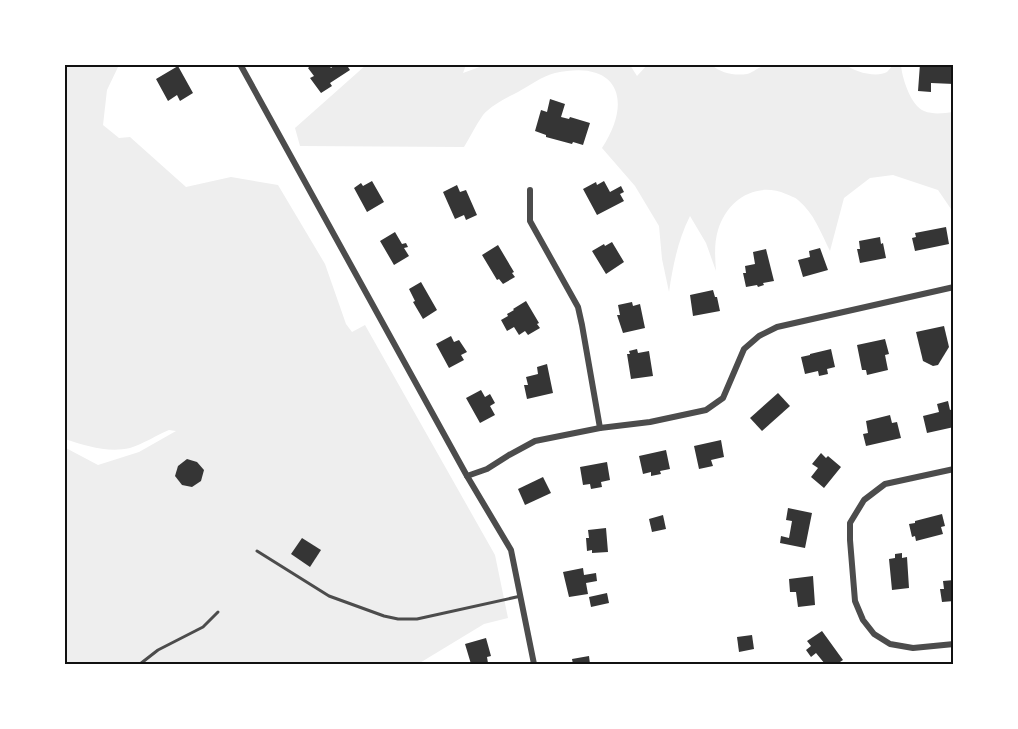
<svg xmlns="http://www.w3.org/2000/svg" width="1018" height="729" viewBox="0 0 1018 729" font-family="Ubuntu,sans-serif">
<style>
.green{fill:#eee}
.building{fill:#353535}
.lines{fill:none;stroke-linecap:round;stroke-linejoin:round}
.service{stroke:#4c4c4c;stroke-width:3}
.minor{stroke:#4c4c4c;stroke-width:6}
.neatline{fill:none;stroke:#111;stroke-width:2}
</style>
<rect width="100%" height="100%" fill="#fff"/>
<g class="green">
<path d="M 65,65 L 119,65 L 107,90 L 103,125 L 119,138 L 130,137 L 186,187 L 231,177 L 278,185 L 325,264 L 346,324 L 352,332 L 365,325 L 495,555 L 508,618 L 484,624 L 418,664 L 65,664 L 64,447 L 98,465 L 139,452 L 176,431 L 169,430 C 157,435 143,444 130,448 C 108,453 86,446 65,439 Z"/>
<path d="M 485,65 C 499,64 512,67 526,64 L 630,65 L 637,76 L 648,64 L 712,65 C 720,73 735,76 747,74 C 752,73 756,69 761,67 L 761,65 L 845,64 C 853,72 877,78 887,72 C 889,70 891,67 893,65 L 901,65 C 902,78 911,106 924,111 C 934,115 944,113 953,112 L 954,198 L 951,209 L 938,190 L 893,175 L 870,178 L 844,198 L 830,251 C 821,233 814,213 798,200 C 795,197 790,196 786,194 C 756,181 727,200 718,230 C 714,243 715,257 716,271 L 706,243 L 690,216 C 678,240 673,265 669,292 L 662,259 L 659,226 L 635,186 L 602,148 C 634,99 617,59 555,73 C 542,76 529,86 518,92 C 506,98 492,105 483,115 C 476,125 470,137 464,147 L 300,146 L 295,128 L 366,65 L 466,65 L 463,73 Z"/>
</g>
<g class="building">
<polygon points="313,64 328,64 331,68 336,64 346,64 350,70 330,83 332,86 321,93 310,78 314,76 308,68"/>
<polygon points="920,64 954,64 954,84 931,83 931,92 918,91"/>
<polygon points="178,66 193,93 180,101 177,95 168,101 156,79"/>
<polygon points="550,99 565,104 561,117 569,119 570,117 590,123 583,145 573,142 572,144 546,137 546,135 535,131 541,110 547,112"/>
<polygon points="372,181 384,202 367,212 354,188 361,183 363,186"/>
<polygon points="604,181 610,192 621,186 624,192 620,194 624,201 597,215 583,189 596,182 597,185"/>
<polygon points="457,185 460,192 466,190 477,215 466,220 464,215 455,219 443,192"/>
<polygon points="946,227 949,244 915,251 912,238 916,237 915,233"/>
<polygon points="395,232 402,244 406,243 408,247 404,248 409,256 394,265 380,241"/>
<polygon points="880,237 881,244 883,243 886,258 860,263 857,249 860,249 859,241"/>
<polygon points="612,242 624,262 606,274 592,251 604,244 605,246"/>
<polygon points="498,245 514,272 512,273 515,277 503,284 499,279 497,280 482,255"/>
<polygon points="820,248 828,270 803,277 798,260 810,257 809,251"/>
<polygon points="766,249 774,281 763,283 764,285 758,287 757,285 746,287 743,273 746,273 745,266 755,264 753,252"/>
<polygon points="421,282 437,310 423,319 413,302 415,301 409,289"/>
<polygon points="713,290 715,297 717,297 720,311 693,316 690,295"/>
<polygon points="526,301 539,323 537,324 540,328 528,335 525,331 519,335 514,327 507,331 501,320 508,316 507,314 514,310 513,309"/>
<polygon points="632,302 633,306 640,304 645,328 623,333 617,315 620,315 618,305"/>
<polygon points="944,326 949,347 938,365 933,366 923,361 916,332"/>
<polygon points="451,336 454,342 459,340 467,352 461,355 464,360 449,368 436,344"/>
<polygon points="885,339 889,354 885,355 888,370 867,375 866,370 862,370 857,345"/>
<polygon points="637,349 638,353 649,351 653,376 631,379 627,354 630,354 629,351"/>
<polygon points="831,349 835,367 827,369 828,374 819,376 818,371 805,374 801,357 810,355 810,354"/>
<polygon points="547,364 553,393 527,399 524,385 528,385 526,377 538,374 537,367"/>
<polygon points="481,390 485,397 490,394 495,403 490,406 495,415 480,423 466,398"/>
<polygon points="778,393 790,406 762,431 750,418"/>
<polygon points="948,401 950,410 953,409 954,411 954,427 927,433 923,416 939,412 937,404"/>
<polygon points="890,415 892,423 897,422 901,438 866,446 863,434 868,433 866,421"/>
<polygon points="721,440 724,457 711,460 713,466 699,469 694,446"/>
<polygon points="666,450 670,469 660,471 661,474 651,476 651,472 643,474 639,456"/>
<polygon points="821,453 826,458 828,456 841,467 824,488 811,477 818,468 812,464"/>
<polygon points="187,459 197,462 204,470 201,481 192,487 182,485 175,476 178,466"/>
<polygon points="607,462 610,480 601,482 602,487 591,489 590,484 583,485 580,467"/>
<polygon points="543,477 551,493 525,505 518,489"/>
<polygon points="788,508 812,513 805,548 780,543 781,536 789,538 792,521 786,520"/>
<polygon points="942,514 945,526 941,527 943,534 916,541 915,536 912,537 909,524 915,523 915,521"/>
<polygon points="663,515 666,529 652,532 649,519"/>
<polygon points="606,528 608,552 592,553 592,550 587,551 586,538 589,538 588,530"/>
<polygon points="302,538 321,550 310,567 291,554"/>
<polygon points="902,553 902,558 907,557 909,588 892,590 889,559 895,558 895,554"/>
<polygon points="583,568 584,575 596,573 597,581 586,583 588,594 569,597 563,572"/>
<polygon points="813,576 815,605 798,607 796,592 790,592 789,579"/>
<polygon points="954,580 954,601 942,602 940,589 944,589 943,581"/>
<polygon points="607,593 609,603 591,607 589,597"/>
<polygon points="822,631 843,660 837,664 825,664 816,653 811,657 806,650 811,646 807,641"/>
<polygon points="752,635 754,649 739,652 737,637"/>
<polygon points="486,638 491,656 487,657 488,663 482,664 471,664 465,644"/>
<polygon points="589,656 590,664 573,664 572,659"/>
</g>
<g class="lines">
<g class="service">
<polyline points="257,551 329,596 384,616 398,619 417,619 521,596"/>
<polyline points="140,664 158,650 203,627 218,612"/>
</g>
<g class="minor">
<polyline points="240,64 467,476 511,550 534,664"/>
<polyline points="530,190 530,221 578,307 582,325 600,428"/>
<polyline points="954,469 885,484 864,500 850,523 850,540 855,601 863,620 874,634 890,644 913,648 954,644"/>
<polyline points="467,476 487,469 509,455 535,441 600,428 650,422 706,410 723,398 744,349 759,336 777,327 954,287"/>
</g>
</g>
<rect width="1018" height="729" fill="none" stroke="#ffffff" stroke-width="132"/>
<rect x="66" y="66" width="886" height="597" class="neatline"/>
</svg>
